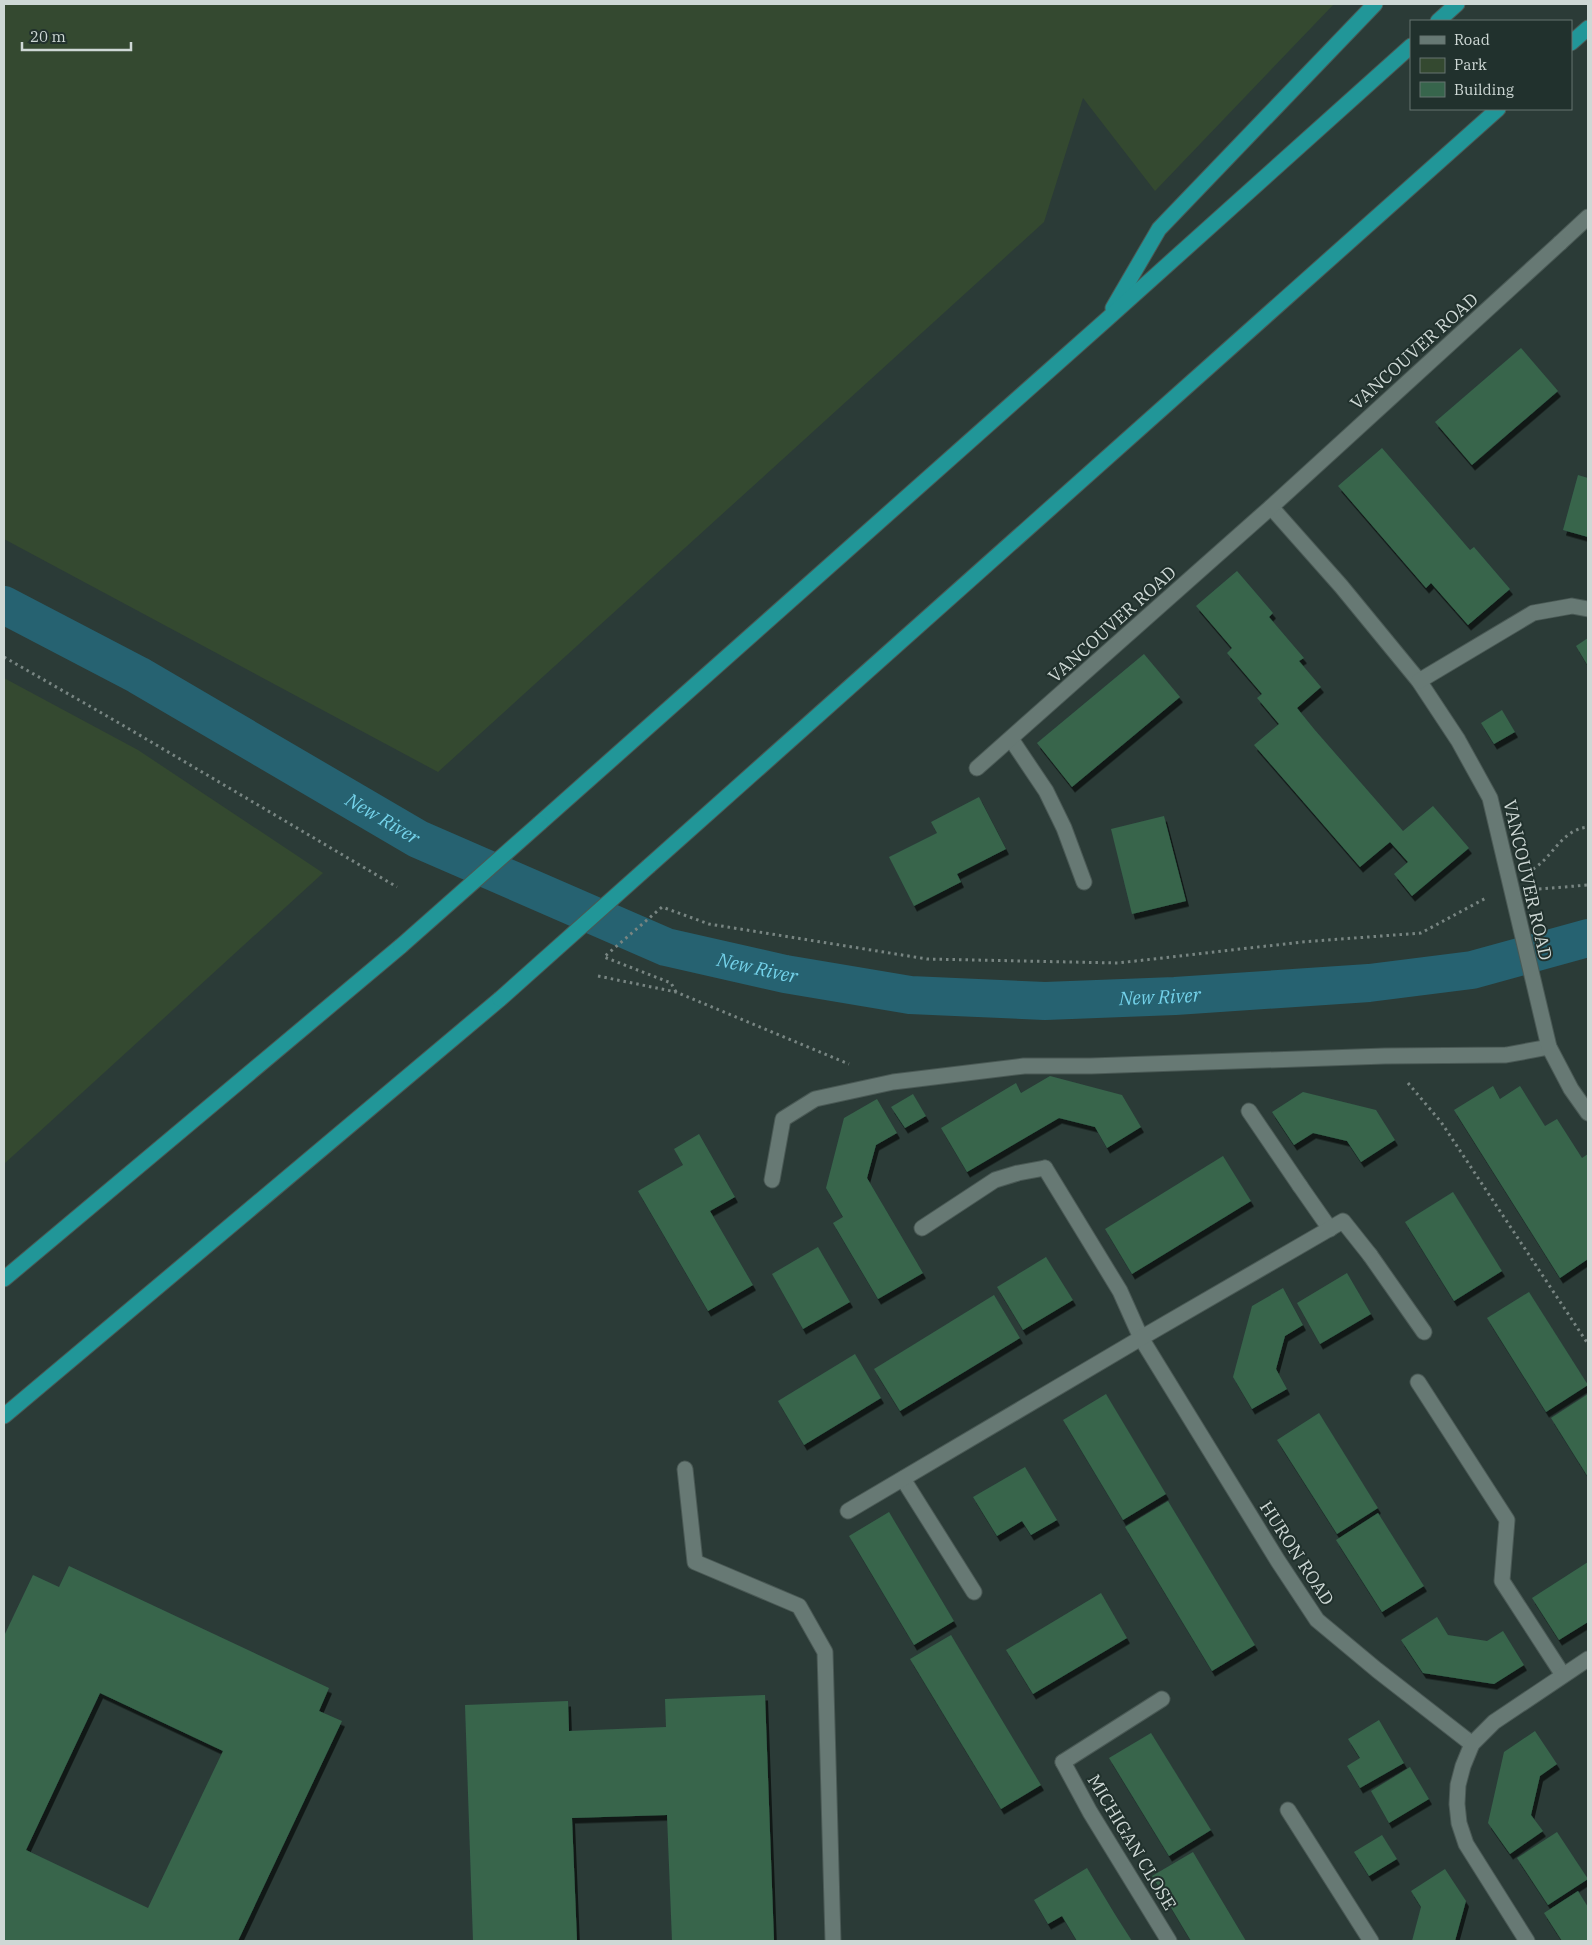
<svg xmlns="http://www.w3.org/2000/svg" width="1592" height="1945" viewBox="0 0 1592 1945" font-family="'IBM Plex Serif',serif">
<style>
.green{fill:#344930}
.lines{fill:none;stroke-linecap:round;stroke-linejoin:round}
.canal{stroke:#266271;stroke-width:38}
.building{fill:#37654c;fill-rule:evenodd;filter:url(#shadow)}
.lane-casing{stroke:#4a5955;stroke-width:17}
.street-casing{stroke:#4a5955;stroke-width:17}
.highway-casing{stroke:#4a5955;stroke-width:17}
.path{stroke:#788582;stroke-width:3;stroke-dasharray:2.5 4;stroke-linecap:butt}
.lane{stroke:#677974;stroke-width:15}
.street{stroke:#677974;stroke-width:15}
.highway{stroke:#219698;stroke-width:15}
.highway-bridge-casing{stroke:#4a5955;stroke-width:17;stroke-linecap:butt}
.highway-bridge{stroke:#219698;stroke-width:15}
.labels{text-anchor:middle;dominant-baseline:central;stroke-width:4;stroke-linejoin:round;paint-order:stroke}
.street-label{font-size:18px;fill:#ced8d5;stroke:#21312d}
.water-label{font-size:19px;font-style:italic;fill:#74d2ea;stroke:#21312d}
</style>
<defs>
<filter id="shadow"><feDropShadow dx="3" dy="5.5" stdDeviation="0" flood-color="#0009"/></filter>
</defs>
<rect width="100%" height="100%" fill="#2b3b37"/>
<g class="green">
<polygon points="4,4 1334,4 1155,191 1083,98 1044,222 438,772 4,539"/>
<polygon points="4,678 138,750 323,873 4,1164"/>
</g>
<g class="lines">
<path class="canal" id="s1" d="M 4,605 L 138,675 L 418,839 L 666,947 L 785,974 L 910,995 L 1045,1001 L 1175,996 L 1369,983 L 1472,970 L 1588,938"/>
</g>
<g class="building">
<polygon points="1521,348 1558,391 1472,465 1435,422"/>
<polygon points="1382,448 1470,550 1474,547 1510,589 1468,625 1431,583 1426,588 1338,486"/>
<polygon points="1578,475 1588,478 1588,537 1563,530"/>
<polygon points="1237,571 1273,613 1269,617 1304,658 1299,661 1321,687 1297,708 1314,729 1403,831 1433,806 1469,848 1412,896 1394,874 1408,862 1390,842 1360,867 1254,745 1279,724 1257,698 1262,694 1227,653 1232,648 1196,606"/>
<polygon points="1588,638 1588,666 1576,646"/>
<polygon points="1144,654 1180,697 1072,787 1037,743"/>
<polygon points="1502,710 1515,732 1494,744 1481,723"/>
<polygon points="979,797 1006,849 957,874 961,882 914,906 889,857 937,833 931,822"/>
<polygon points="1164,816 1186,901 1132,914 1111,829"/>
<polygon points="1050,1076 1122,1095 1141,1127 1107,1148 1095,1127 1059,1118 967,1172 941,1128 1016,1083 1021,1093"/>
<polygon points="1493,1086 1500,1099 1520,1086 1545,1126 1557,1119 1582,1158 1588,1154 1588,1259 1560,1278 1454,1110"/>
<polygon points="1303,1092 1376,1110 1395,1140 1361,1162 1347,1141 1313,1133 1294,1145 1272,1112"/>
<polygon points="913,1094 926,1116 905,1128 891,1107"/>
<polygon points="877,1099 897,1133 876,1145 867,1178 923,1273 878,1299 833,1223 843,1217 826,1188 844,1118"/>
<polygon points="699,1134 735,1197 710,1211 753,1285 708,1311 638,1191 683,1165 674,1149"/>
<polygon points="1223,1156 1251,1201 1132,1274 1105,1229"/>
<polygon points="1453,1192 1502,1271 1454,1301 1405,1222"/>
<polygon points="818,1247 850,1302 803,1329 772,1274"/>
<polygon points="1046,1257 1073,1300 1023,1330 997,1287"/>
<polygon points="1347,1273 1371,1314 1320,1344 1297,1303"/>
<polygon points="1283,1288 1303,1325 1285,1336 1276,1369 1287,1389 1252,1409 1233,1377 1252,1306"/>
<polygon points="1529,1292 1588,1385 1546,1412 1487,1318"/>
<polygon points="994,1295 1020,1338 900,1411 874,1369"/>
<polygon points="855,1354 881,1398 804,1445 778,1401"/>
<polygon points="1106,1394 1166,1494 1123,1520 1063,1420"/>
<polygon points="1588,1394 1588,1477 1551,1418"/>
<polygon points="1319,1413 1378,1508 1337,1534 1277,1440"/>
<polygon points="1025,1467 1057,1520 1031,1535 1022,1521 997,1536 973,1497"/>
<polygon points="1168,1501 1255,1645 1212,1671 1125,1527"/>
<polygon points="889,1512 954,1621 914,1645 849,1536"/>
<polygon points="1378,1513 1424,1586 1382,1612 1336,1540"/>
<polygon points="1588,1562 1588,1622 1559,1640 1532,1598"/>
<path d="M 69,1566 L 329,1688 L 319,1711 L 342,1721 L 238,1941 L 4,1941 L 4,1636 L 33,1575 L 59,1587 ZM 100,1693 L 223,1751 L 148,1908 L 26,1850 Z"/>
<polygon points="1101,1593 1127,1638 1033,1694 1006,1650"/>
<polygon points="1437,1617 1448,1635 1487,1641 1503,1631 1524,1665 1494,1684 1423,1673 1401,1640"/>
<polygon points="951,1635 1041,1785 1001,1809 910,1659"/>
<polygon points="765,1695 774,1941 672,1941 667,1815 572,1818 577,1941 473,1941 465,1705 568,1701 569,1731 666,1727 665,1699"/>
<polygon points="1379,1720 1404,1763 1360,1788 1347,1766 1360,1758 1348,1739"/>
<polygon points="1535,1731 1557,1764 1540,1776 1531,1815 1543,1831 1510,1854 1488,1823 1504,1752"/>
<polygon points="1151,1733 1211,1830 1169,1856 1109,1758"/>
<polygon points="1410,1767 1429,1799 1389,1823 1371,1791"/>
<polygon points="1557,1832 1588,1879 1548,1905 1517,1858"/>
<polygon points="1382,1835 1397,1859 1369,1876 1354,1852"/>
<polygon points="1193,1852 1206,1874 1246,1941 1191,1941 1152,1876"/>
<polygon points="1087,1868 1116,1916 1132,1941 1077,1941 1062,1916 1048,1924 1034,1900"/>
<polygon points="1445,1869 1466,1901 1455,1941 1412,1941 1421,1907 1411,1891"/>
<polygon points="1578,1891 1588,1907 1588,1941 1562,1941 1544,1913"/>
</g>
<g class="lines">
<g class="lane-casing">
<g id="lane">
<polyline points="1560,243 1588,217"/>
<polyline points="1011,739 1046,791 1064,828 1084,882"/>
<polyline points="1249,1111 1300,1186"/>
<polyline points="772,1180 783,1119 815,1099 893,1082 1024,1066 1091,1066 1385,1056 1506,1055 1549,1047"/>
<polyline points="922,1228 995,1180 1018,1173 1045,1168"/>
<polyline points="1370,1255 1424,1332"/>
<polyline points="1418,1382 1507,1520 1502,1581 1563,1675"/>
<polyline points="685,1469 695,1562 799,1606 825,1652 833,1941"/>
<polyline points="903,1479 974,1592"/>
<polyline points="1063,1762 1162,1699"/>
<polyline points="1288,1810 1371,1941"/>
</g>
</g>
<g class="street-casing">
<g id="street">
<polyline points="1271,507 1341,586 1419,681 1458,740 1490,798 1549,1047 1571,1089 1588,1113"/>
<polyline points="1419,681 1533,613 1572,606 1588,609"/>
<polyline points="977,768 1271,507 1560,243"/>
<polyline points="1045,1168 1120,1291 1141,1338 1278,1561 1317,1620 1377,1670 1472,1744"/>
<polyline points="1300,1186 1330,1229"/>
<polyline points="848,1511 1141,1338 1343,1221 1370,1255"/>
<polyline points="1063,1762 1090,1812 1169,1941"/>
<polyline points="1527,1941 1466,1844 1459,1823 1457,1804 1458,1785 1463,1766 1472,1744 1494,1722 1588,1659"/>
</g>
</g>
<g class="highway-casing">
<g id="highway">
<polyline points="1438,21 1457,4"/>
<polyline points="1571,43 1588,28"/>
<polyline points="1113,308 1159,229 1375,4"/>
<polyline points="540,823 1106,320 1411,46"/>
<polyline points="649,866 1498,109"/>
<polyline points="4,1279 401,946"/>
<polyline points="4,1416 500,999"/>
</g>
</g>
<g class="path">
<polyline points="4,657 119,723 397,887"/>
<path d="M 1533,869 C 1553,857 1562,829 1588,827"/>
<polyline points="1539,889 1588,885"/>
<polyline points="598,976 676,992 849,1064"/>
<polyline points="676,992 671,983 604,957 662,907 709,924 927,959 1118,963 1302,942 1421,933 1486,898"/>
<polyline points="1408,1083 1441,1122 1588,1344"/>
</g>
<use href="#lane" class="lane"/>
<use href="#street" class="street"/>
<use href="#highway" class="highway"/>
<g class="highway-bridge-casing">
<g id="highway-bridge">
<polyline points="401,946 540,823"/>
<polyline points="500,999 649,866"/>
</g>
</g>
<use href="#highway-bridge" class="highway-bridge"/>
</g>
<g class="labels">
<g class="street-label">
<text transform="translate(1414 351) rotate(-42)">VANCOUVER ROAD</text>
<text transform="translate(1112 624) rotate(-42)">VANCOUVER ROAD</text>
<text transform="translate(1528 880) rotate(77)">VANCOUVER ROAD</text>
<text transform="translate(1297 1553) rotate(57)">HURON ROAD</text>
<text transform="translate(1132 1842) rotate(59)">MICHIGAN CLOSE</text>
</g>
<g class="water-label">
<text stroke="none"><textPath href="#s1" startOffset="435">New River</textPath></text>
<text stroke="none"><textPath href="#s1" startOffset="840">New River</textPath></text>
<text stroke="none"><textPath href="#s1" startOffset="1245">New River</textPath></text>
</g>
</g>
<rect width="1592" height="1945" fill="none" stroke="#ced8d5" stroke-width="10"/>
<rect x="1410" y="20" width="162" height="90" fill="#21312d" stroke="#667470"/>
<rect x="1420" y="36" width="25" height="8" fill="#677974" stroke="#667470"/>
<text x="1454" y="45" font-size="15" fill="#ced8d5">Road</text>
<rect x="1420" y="58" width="25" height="15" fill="#344930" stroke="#667470"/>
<text x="1454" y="70" font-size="15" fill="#ced8d5">Park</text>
<rect x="1420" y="82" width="25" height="15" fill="#37654c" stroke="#667470"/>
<text x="1454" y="95" font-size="15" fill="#ced8d5">Building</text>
<path d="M22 42v8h109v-8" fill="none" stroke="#ced8d5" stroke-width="2.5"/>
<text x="30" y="42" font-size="15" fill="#ced8d5" stroke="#21312d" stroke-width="4" paint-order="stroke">20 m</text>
</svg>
